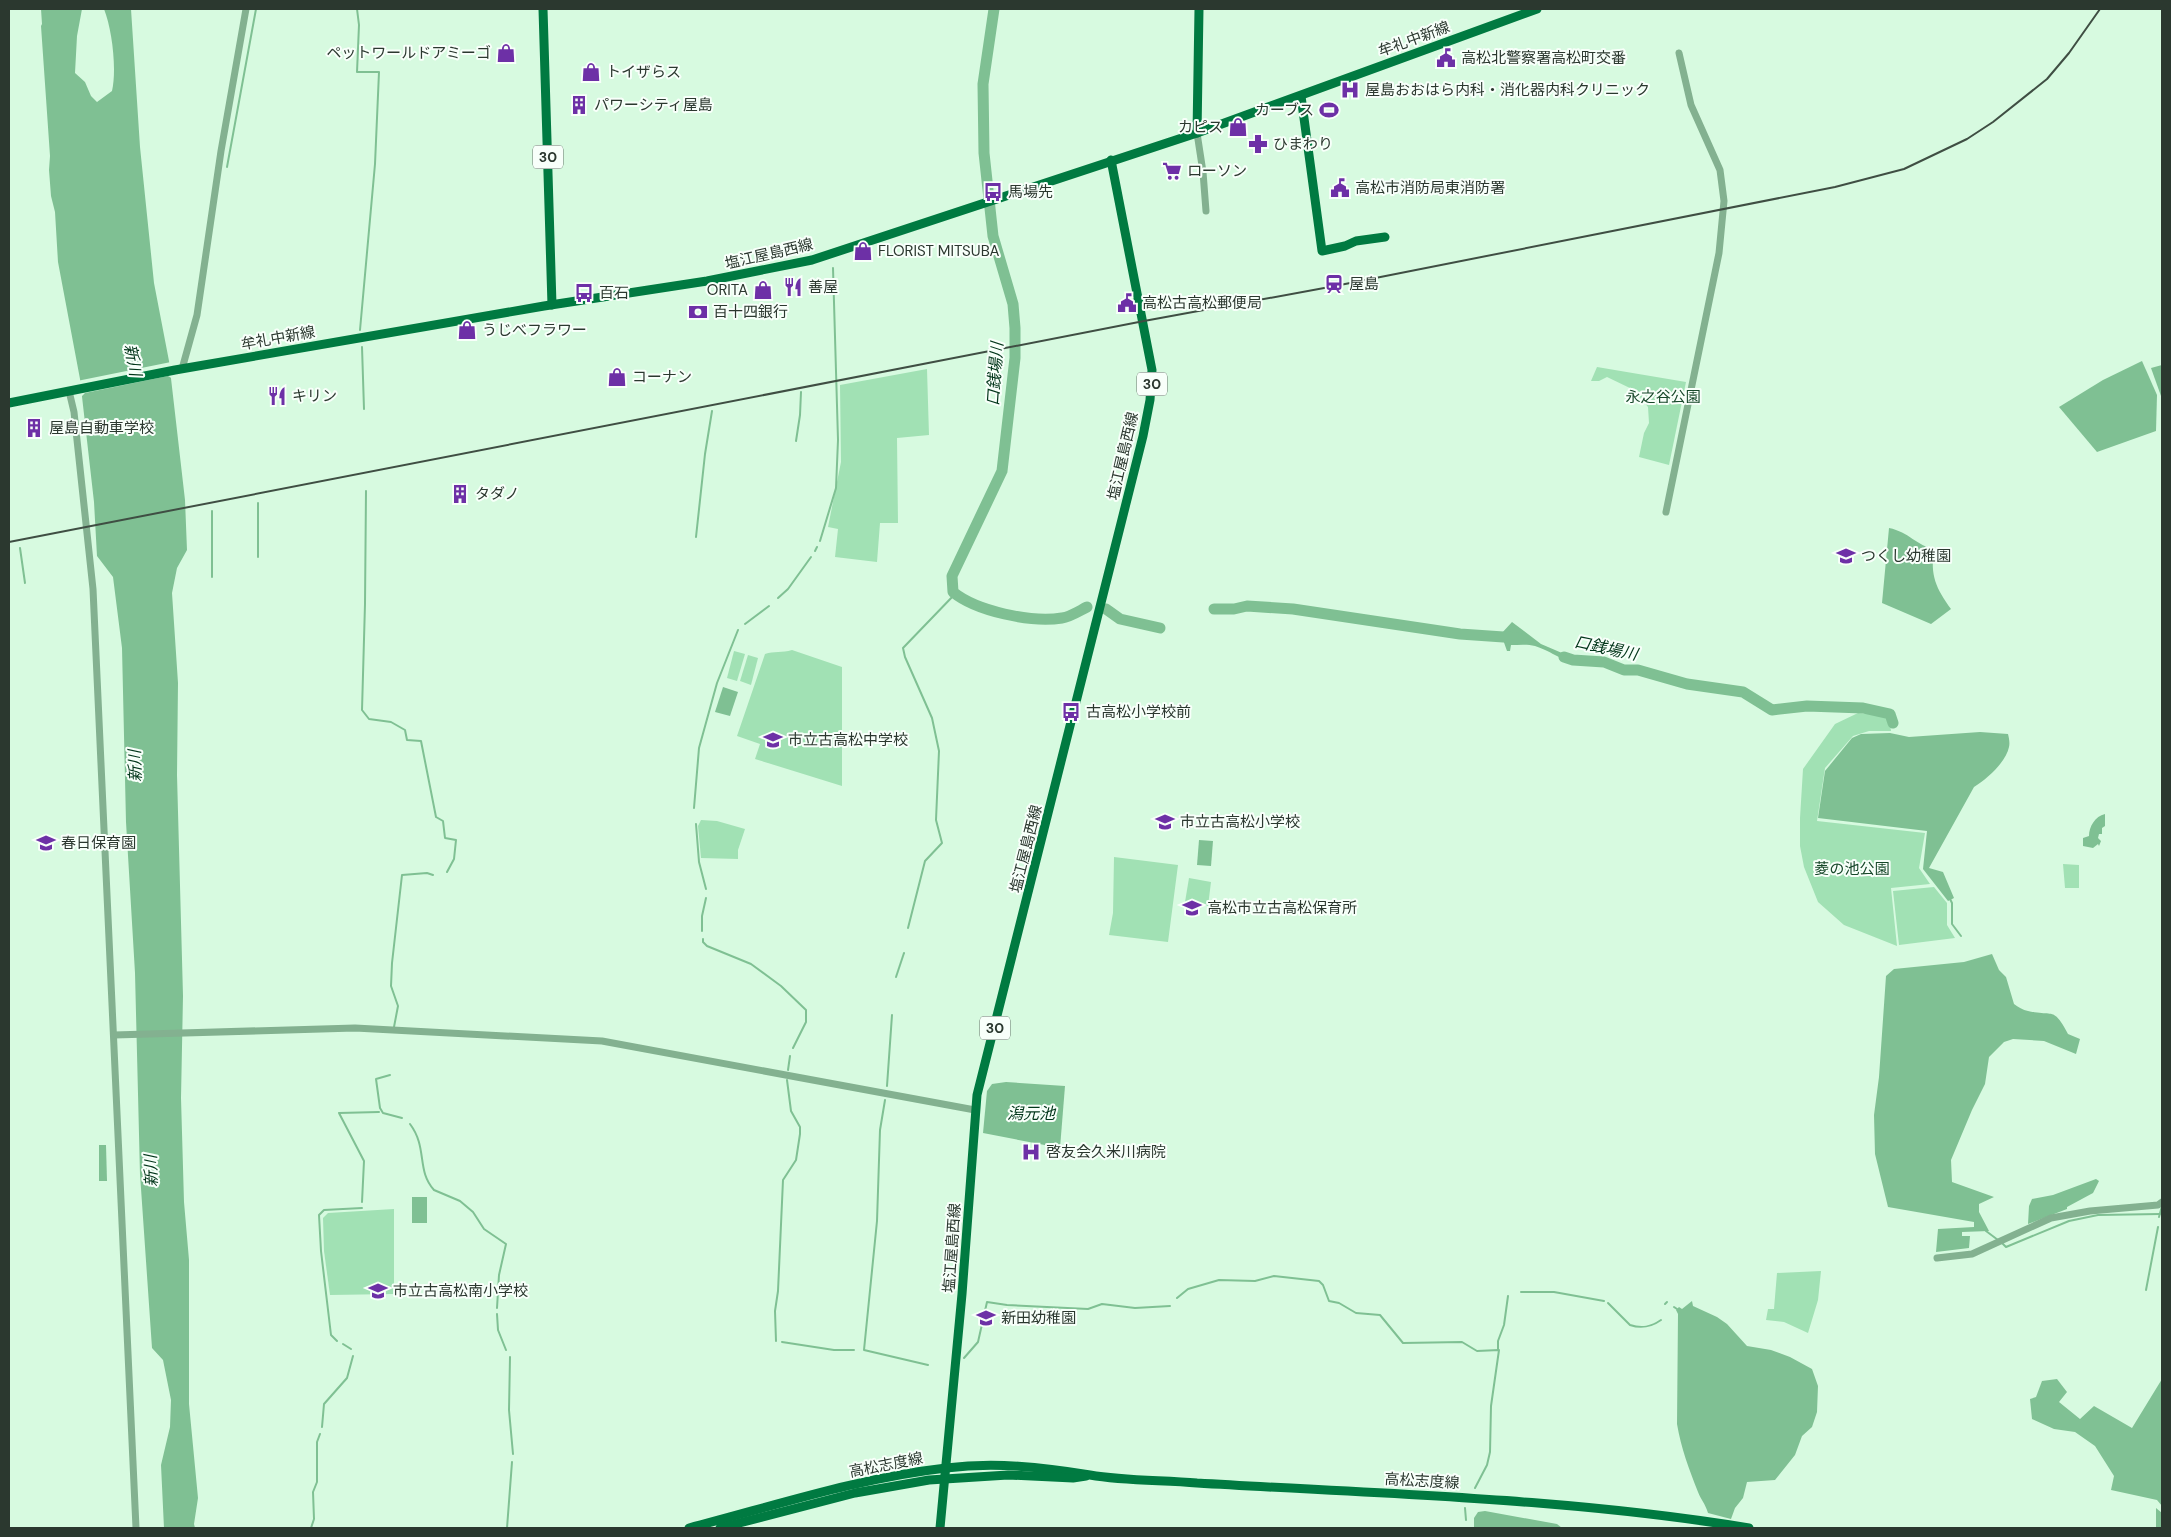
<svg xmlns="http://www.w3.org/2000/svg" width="2171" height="1537" viewBox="0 0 2171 1537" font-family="'DM Sans','Noto Sans JP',sans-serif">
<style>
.green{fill:#a1e1b4}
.forest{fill:#80c194}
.water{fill:#7fc093}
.pier{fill:#d7fae0}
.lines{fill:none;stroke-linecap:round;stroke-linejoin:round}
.stream{stroke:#7fc093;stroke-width:2}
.river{stroke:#7fc093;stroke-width:11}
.minor{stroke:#83b190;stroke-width:7}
.major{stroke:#007a41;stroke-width:9}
.rail{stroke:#3f4e43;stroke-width:2}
.labels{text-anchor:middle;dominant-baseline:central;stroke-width:4;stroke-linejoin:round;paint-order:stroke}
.shield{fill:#f8fffa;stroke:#68746c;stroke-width:1}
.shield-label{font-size:14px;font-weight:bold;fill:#2b382f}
.street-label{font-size:15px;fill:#2b382f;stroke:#f8fffa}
.poi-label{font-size:15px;fill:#2b382f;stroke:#f8fffa;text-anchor:start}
.park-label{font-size:15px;fill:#17482a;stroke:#f8fffa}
.water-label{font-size:16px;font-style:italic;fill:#003519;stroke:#f8fffa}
</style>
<rect width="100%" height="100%" fill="#d7fae0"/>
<g class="green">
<polygon points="1597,367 1686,382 1669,465 1639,457 1644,433 1649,423 1648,407 1634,390 1607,377 1599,381 1591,381"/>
<polygon points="927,369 929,435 897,438 898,523 880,523 877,562 835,557 838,529 828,527 841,462 840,385"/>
<path d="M 792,650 L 842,667 L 842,786 L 755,759 L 760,744 L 737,736 L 765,654 C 774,651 782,653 792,650 Z"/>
<polygon points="734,651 745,654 737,681 727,678"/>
<polygon points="748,655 758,658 751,685 740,681"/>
<polygon points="1858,713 1889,716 1891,731 1869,731 1853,736 1825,768 1817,821 1925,833 1919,868 1930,884 1891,888 1897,946 1844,925 1818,902 1804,867 1800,846 1800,818 1803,769 1835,724"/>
<polygon points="701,820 717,821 745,829 738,850 738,859 701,858 698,826"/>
<polygon points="1114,857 1178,865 1168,942 1109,935 1113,913"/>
<polygon points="2063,864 2079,865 2079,888 2065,888"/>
<polygon points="1189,878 1211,882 1208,906 1185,902"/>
<polygon points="1934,887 1947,903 1947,925 1955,938 1899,945 1893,891"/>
<polygon points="394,1209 394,1294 330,1295 324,1251 323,1218 328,1213"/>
<polygon points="1821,1271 1818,1300 1808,1333 1784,1322 1766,1320 1768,1309 1774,1309 1777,1273"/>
</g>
<polygon class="forest" points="2057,1379 2067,1392 2059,1402 2080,1419 2094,1406 2132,1428 2162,1379 2162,1506 2157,1500 2111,1490 2114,1476 2095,1446 2075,1432 2054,1429 2032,1419 2030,1399 2036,1397 2042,1381"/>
<g class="water">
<path d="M 41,9 L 82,9 L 77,36 L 75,73 L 85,82 L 91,96 L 97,102 L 112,91 C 117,69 112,29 104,9 L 131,9 L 140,147 L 154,283 L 169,361 L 185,500 L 187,550 L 177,568 L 172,593 L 178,683 L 177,775 L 183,996 L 181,1098 L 184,1202 L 189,1260 L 189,1404 L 198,1498 L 194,1524 L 195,1528 L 164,1528 L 161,1465 L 170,1427 L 171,1400 L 163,1360 L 152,1348 L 140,1174 L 135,973 L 126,822 L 122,648 L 113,577 L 97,556 L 94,502 L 80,379 L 58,262 L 55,212 L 51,196 L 49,170 L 50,156 L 41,26 L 42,24 Z"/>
<polygon points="2142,361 2157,395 2156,431 2097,452 2059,407 2103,380"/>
<polygon points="2162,365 2162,396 2161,396 2151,368"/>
<path d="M 1889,528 C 1909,532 1917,546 1934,549 C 1930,576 1936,588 1951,609 L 1931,624 L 1882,603 Z"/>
<path d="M 1512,622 L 1541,644 L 1583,662 C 1560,662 1554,652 1535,646 C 1527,644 1519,645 1511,645 L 1510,651 L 1507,651 L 1501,634 Z"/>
<polygon points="723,687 738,692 730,716 715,712"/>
<path d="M 1980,732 L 2008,734 C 2009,738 2010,743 2009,747 C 2006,762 1987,779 1974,787 L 1929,868 L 1943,872 L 1954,898 L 1948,901 L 1923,869 L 1927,831 L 1818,818 L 1825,771 L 1852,738 L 1861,734 L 1890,733 L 1909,737 Z"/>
<path d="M 2105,814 L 2105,826 L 2102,828 L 2102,834 L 2099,834 L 2098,838 L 2101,841 L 2099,846 L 2098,844 L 2093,848 L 2083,846 L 2083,838 L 2089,836 C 2089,827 2095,816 2105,814 Z"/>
<polygon points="1199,840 1213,841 1211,866 1197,865"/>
<path d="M 1992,954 L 1999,970 L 2006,977 L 2014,1004 C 2018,1007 2023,1010 2028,1011 C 2054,1017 2053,1006 2068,1034 L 2080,1039 L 2076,1054 L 2044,1041 L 2013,1039 L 2004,1042 L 1989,1057 L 1985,1084 L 1972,1110 L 1951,1160 L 1952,1182 L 1994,1197 L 1979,1204 L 1979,1212 L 1989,1231 L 1962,1232 L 1962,1236 L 1970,1236 L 1969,1248 L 1936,1252 L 1938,1229 L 1974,1227 L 1974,1222 L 1888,1207 L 1875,1154 L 1874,1115 L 1879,1077 L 1886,976 L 1894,969 L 1964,962 Z"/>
<polygon points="1006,1082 1065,1086 1060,1148 983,1133 987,1091 992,1084"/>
<polygon points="99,1145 106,1145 107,1181 99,1181"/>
<polygon points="2096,1179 2099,1181 2093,1193 2067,1207 2067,1209 2028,1224 2029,1206 2032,1199 2053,1195"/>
<rect x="412" y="1197" width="15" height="26"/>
<path d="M 1692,1301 L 1693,1306 L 1717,1317 L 1727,1324 L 1747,1346 L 1771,1350 L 1790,1357 L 1812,1369 L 1818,1386 L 1817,1412 L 1812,1427 L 1802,1436 L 1795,1455 L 1775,1480 L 1747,1482 L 1743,1498 L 1735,1508 L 1731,1519 L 1708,1513 C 1705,1503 1701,1500 1698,1492 C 1689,1469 1681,1448 1677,1424 L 1678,1314 L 1676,1310 L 1679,1307 L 1682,1309 Z"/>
<polygon points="2156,1508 2162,1513 2162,1528 2156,1528"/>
<polygon points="1485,1511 1557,1524 1562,1528 1474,1528 1474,1518 1478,1512"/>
</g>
<polygon class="pier" points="171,362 173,379 168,376 85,393 80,398 77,381"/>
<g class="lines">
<g class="stream">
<polyline points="357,9 359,25 357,72 379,72 375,164 360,330"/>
<polyline points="227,167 256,9"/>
<polyline points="362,347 364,409"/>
<polyline points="796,441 800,415 801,392"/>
<polyline points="366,491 365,604 362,710 369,719 391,722 405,730 407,740 421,741 436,817 443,821 445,838 456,840 454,859 447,872"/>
<polyline points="212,511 212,577"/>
<polyline points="696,537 705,454 712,411"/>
<polyline points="820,541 836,488 838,440 833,268"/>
<polyline points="20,548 25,583"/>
<polyline points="815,551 817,547"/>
<polyline points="258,557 258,503"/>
<polyline points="778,598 788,589 811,557"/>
<polyline points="745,624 769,606"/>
<polyline points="694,808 699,748 717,683 738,630"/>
<polyline points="696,824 699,862 706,889"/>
<polyline points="1950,899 1952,903 1952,924 1961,936"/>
<polyline points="908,928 925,861 942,843 936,820 939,751 932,718 905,657 903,648 955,594"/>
<polyline points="702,931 702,916 706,898"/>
<polyline points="703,939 703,942 707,946 751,964 781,986 806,1010 806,1022 793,1048"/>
<polyline points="896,977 904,953"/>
<polyline points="394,1027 398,1006 391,986 392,963 402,875 427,873 433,875"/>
<polyline points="788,1070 790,1056"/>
<polyline points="390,1075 376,1079 380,1108 383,1113 402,1118"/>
<polyline points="887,1086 892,1015"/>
<polyline points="885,1100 880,1130 877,1221 864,1350 928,1365"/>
<path d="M 410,1124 C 428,1148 416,1170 434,1190 L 460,1201 L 473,1212 L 484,1229 L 506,1244 L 499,1275 L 497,1308"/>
<polyline points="362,1202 364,1161 339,1113 379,1112"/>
<polyline points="2159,1217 2162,1206"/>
<polyline points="1986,1231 1998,1240"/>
<polyline points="2002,1243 2006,1247 2069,1221 2098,1215 2160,1214"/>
<polyline points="2146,1290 2158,1227"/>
<polyline points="1521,1292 1554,1292 1604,1301"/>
<polyline points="1177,1298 1188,1289 1219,1280 1255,1281 1274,1276 1319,1281 1323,1285 1329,1301 1339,1303 1356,1313 1380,1315 1403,1343 1462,1342 1477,1351 1499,1350 1491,1406 1490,1452 1487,1465 1475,1488"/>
<path d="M 1608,1303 L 1630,1325 C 1642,1329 1651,1327 1661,1320"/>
<polyline points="1665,1304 1667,1302"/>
<polyline points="1674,1307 1677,1309"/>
<polyline points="497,1314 498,1330 506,1350"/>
<polyline points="337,1341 331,1335 321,1251 319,1215 324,1210 362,1208"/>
<polyline points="776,1341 775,1311 778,1291 783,1180 796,1160 800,1134 800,1127 791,1111 787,1080"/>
<polyline points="782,1342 834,1350 854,1350"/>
<polyline points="343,1344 351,1349"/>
<polyline points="1498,1349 1498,1341 1504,1325 1508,1296"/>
<polyline points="510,1357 509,1410 513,1454"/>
<polyline points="964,1358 978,1342 987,1302 1007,1305 1088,1309 1102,1304 1135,1308 1170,1306"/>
<polyline points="322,1427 324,1404 347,1378 353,1356"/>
<polyline points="1465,1508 1466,1520"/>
<polyline points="311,1528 314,1519 313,1492 317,1482 317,1442 320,1434"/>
<polyline points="507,1528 512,1462"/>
</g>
<g class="river">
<path d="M 994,9 L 983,84 L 984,153 L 993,236 L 1013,304 L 1015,328 L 1015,358 L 1002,471 L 952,576 L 953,592 C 976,611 1031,623 1062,618 C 1070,617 1079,611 1087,607"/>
<polyline points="1106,609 1120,619 1160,628"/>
<polyline points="1214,609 1234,609 1247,606 1293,609 1460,634 1518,638"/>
<polyline points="1564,657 1573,660 1604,662 1624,670 1638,670 1687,684 1743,692 1772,710 1807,706 1863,708 1890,714 1893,723"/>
</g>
<g class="minor">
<polyline points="1197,133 1203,172 1206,211"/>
<polyline points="182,369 197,315 221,151 246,9"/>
<polyline points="69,391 74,412 93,589 136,1528"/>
<polyline points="1666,512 1719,253 1724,201 1720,170 1691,105 1679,53"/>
<polyline points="114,1035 355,1028 602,1041 975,1110"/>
<polyline points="1937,1258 1972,1254 2051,1218 2090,1211 2158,1205 2162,1202"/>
</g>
<g class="major">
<polyline points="543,9 552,305"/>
<polyline points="1301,96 1322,251 1345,246 1356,241 1385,237"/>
<polyline points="1197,133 1199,9"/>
<polyline points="9,403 175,370 544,306 707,281 812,260 1197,133 1537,9"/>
<path d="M 689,1528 C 774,1506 858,1478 946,1468 C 995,1462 1042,1467 1090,1475 C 1125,1481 1162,1480 1197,1483 C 1382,1494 1566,1498 1749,1528"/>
<polyline points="720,1528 855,1493 929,1480 1008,1475 1073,1478 1086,1476"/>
<polyline points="940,1528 962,1294 977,1095 1143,436 1150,400 1152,370 1111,160"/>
</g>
<polyline class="rail" points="9,542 1144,321 1335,286 1835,187 1904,169 1967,139 1993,122 2047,79 2069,53 2100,9"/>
</g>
<defs>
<g id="shop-bare" transform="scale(1.5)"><path d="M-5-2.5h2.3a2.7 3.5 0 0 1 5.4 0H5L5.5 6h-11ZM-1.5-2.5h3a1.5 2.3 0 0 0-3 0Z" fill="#6d30a6" stroke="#f8fffa" stroke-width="2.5" paint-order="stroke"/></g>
<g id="civic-bare" transform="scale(1.5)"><path d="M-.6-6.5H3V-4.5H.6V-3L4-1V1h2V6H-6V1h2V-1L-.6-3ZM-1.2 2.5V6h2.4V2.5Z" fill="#6d30a6" stroke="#f8fffa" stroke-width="2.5" paint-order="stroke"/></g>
<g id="hospital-bare" transform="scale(1.5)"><path d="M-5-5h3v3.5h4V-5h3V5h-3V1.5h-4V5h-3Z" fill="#6d30a6" stroke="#f8fffa" stroke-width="2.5" paint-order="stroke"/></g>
<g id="building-bare" transform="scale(1.5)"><path d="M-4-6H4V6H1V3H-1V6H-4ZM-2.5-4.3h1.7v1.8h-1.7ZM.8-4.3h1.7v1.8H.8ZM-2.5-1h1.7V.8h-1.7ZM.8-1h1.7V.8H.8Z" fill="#6d30a6" stroke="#f8fffa" stroke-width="2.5" paint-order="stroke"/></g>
<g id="stadium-bare" transform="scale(1.5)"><path d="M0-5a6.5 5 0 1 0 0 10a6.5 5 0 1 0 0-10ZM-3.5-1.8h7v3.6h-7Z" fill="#6d30a6" stroke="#f8fffa" stroke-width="2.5" paint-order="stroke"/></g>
<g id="pharmacy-bare" transform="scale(1.5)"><path d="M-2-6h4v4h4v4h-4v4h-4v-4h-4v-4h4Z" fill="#6d30a6" stroke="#f8fffa" stroke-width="2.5" paint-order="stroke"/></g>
<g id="supermarket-bare" transform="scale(1.5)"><path d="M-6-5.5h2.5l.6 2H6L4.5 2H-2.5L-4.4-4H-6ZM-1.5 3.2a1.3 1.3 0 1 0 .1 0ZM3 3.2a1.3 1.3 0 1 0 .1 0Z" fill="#6d30a6" stroke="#f8fffa" stroke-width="2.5" paint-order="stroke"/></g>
<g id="bus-bare" transform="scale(1.5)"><path d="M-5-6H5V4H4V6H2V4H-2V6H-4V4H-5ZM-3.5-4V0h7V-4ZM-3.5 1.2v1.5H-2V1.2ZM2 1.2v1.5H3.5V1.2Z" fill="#6d30a6" stroke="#f8fffa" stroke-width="2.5" paint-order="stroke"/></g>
<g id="station-bare" transform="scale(1.5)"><path d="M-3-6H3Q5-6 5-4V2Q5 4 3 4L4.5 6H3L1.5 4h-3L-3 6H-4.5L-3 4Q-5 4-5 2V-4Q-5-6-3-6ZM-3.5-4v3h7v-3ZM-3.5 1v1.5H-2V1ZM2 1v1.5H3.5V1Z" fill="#6d30a6" stroke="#f8fffa" stroke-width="2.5" paint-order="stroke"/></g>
<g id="restaurant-bare" transform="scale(1.5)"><path d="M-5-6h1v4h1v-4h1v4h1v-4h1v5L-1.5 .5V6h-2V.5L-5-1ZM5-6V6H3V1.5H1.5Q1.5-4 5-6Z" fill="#6d30a6" stroke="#f8fffa" stroke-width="2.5" paint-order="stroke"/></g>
<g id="bank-bare" transform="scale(1.5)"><path d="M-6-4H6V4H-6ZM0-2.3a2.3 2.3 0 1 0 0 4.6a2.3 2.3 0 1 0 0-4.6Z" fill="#6d30a6" stroke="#f8fffa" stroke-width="2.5" paint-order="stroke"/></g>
<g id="school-bare" transform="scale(1.5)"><path d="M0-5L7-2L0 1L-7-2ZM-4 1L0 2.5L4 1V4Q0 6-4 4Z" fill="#6d30a6" stroke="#f8fffa" stroke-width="2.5" paint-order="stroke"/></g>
</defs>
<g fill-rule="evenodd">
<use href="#shop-bare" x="506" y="53"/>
<use href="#civic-bare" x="1446" y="58"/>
<use href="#shop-bare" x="591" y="72"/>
<use href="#hospital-bare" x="1350" y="90"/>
<use href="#building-bare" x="579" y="105"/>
<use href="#stadium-bare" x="1329" y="110"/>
<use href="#shop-bare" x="1238" y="127"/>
<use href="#pharmacy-bare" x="1258" y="144"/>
<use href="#supermarket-bare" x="1172" y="171"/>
<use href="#civic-bare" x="1340" y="188"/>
<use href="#bus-bare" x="993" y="192"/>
<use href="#shop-bare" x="863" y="251"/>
<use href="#station-bare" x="1334" y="284"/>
<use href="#restaurant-bare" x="793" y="287"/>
<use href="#shop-bare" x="763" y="290"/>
<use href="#bus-bare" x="584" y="293"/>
<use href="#civic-bare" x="1127" y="303"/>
<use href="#bank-bare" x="698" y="312"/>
<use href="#shop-bare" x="467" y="330"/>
<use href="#shop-bare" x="617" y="377"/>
<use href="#restaurant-bare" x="277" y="396"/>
<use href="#building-bare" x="34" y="428"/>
<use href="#building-bare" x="460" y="494"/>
<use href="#school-bare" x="1846" y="556"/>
<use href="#bus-bare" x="1071" y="712"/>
<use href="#school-bare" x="773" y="740"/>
<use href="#school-bare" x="1165" y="822"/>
<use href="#school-bare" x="46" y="843"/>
<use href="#school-bare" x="1192" y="908"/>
<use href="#hospital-bare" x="1031" y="1152"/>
<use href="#school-bare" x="378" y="1291"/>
<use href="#school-bare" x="986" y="1318"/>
</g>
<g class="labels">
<g class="shield">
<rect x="533" y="145.5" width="30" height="23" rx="4"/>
<rect x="1137" y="372.5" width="30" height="23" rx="4"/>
<rect x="980" y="1016.5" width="30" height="23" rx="4"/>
</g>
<g class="shield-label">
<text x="548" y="157">30</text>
<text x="1152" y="384">30</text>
<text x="995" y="1028">30</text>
</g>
<g class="street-label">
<text transform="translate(1414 39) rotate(-20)">牟礼中新線</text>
<text transform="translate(769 254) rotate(-13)">塩江屋島西線</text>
<text transform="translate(278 338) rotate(-10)">牟礼中新線</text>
<text transform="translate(1123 456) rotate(-77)">塩江屋島西線</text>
<text transform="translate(1026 849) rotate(-76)">塩江屋島西線</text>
<text transform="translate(952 1248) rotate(-86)">塩江屋島西線</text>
<text transform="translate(886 1465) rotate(-11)">高松志度線</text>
<text transform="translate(1422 1481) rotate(3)">高松志度線</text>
</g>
<g class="poi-label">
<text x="491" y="53" text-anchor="end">ペットワールドアミーゴ</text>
<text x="1461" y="58">高松北警察署高松町交番</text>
<text x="606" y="72">トイザらス</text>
<text x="1365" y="90">屋島おおはら内科・消化器内科クリニック</text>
<text x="594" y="105">パワーシティ屋島</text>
<text x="1314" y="110" text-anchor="end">カーブス</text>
<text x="1223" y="127" text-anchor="end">カピス</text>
<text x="1273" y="144">ひまわり</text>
<text x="1187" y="171">ローソン</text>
<text x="1355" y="188">高松市消防局東消防署</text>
<text x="1008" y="192">馬場先</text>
<text x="878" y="251">FLORIST MITSUBA</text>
<text x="1349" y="284">屋島</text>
<text x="808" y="287">善屋</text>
<text x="748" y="290" text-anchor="end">ORITA</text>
<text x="599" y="293">百石</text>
<text x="1142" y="303">高松古高松郵便局</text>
<text x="713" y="312">百十四銀行</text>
<text x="482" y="330">うじべフラワー</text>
<text x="632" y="377">コーナン</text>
<text x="292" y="396">キリン</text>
<text x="49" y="428">屋島自動車学校</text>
<text x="475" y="494">タダノ</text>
<text x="1861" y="556">つくし幼稚園</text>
<text x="1086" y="712">古高松小学校前</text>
<text x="788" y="740">市立古高松中学校</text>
<text x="1180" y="822">市立古高松小学校</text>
<text x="61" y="843">春日保育園</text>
<text x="1207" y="908">高松市立古高松保育所</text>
<text x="1046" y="1152">啓友会久米川病院</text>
<text x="393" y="1291">市立古高松南小学校</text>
<text x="1001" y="1318">新田幼稚園</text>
</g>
<g class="park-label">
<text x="1663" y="397">永之谷公園</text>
<text x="1852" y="869">菱の池公園</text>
</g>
<g class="water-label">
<text transform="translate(133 360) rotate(79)">新川</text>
<text transform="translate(995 374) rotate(-86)">口銭場川</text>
<text transform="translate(1606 648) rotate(12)">口銭場川</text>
<text transform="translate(135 766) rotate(-92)">新川</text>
<text x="1031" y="1113">潟元池</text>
<text transform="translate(151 1171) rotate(-92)">新川</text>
</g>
</g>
<rect width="2171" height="1537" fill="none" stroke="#2b382f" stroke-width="20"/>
</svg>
